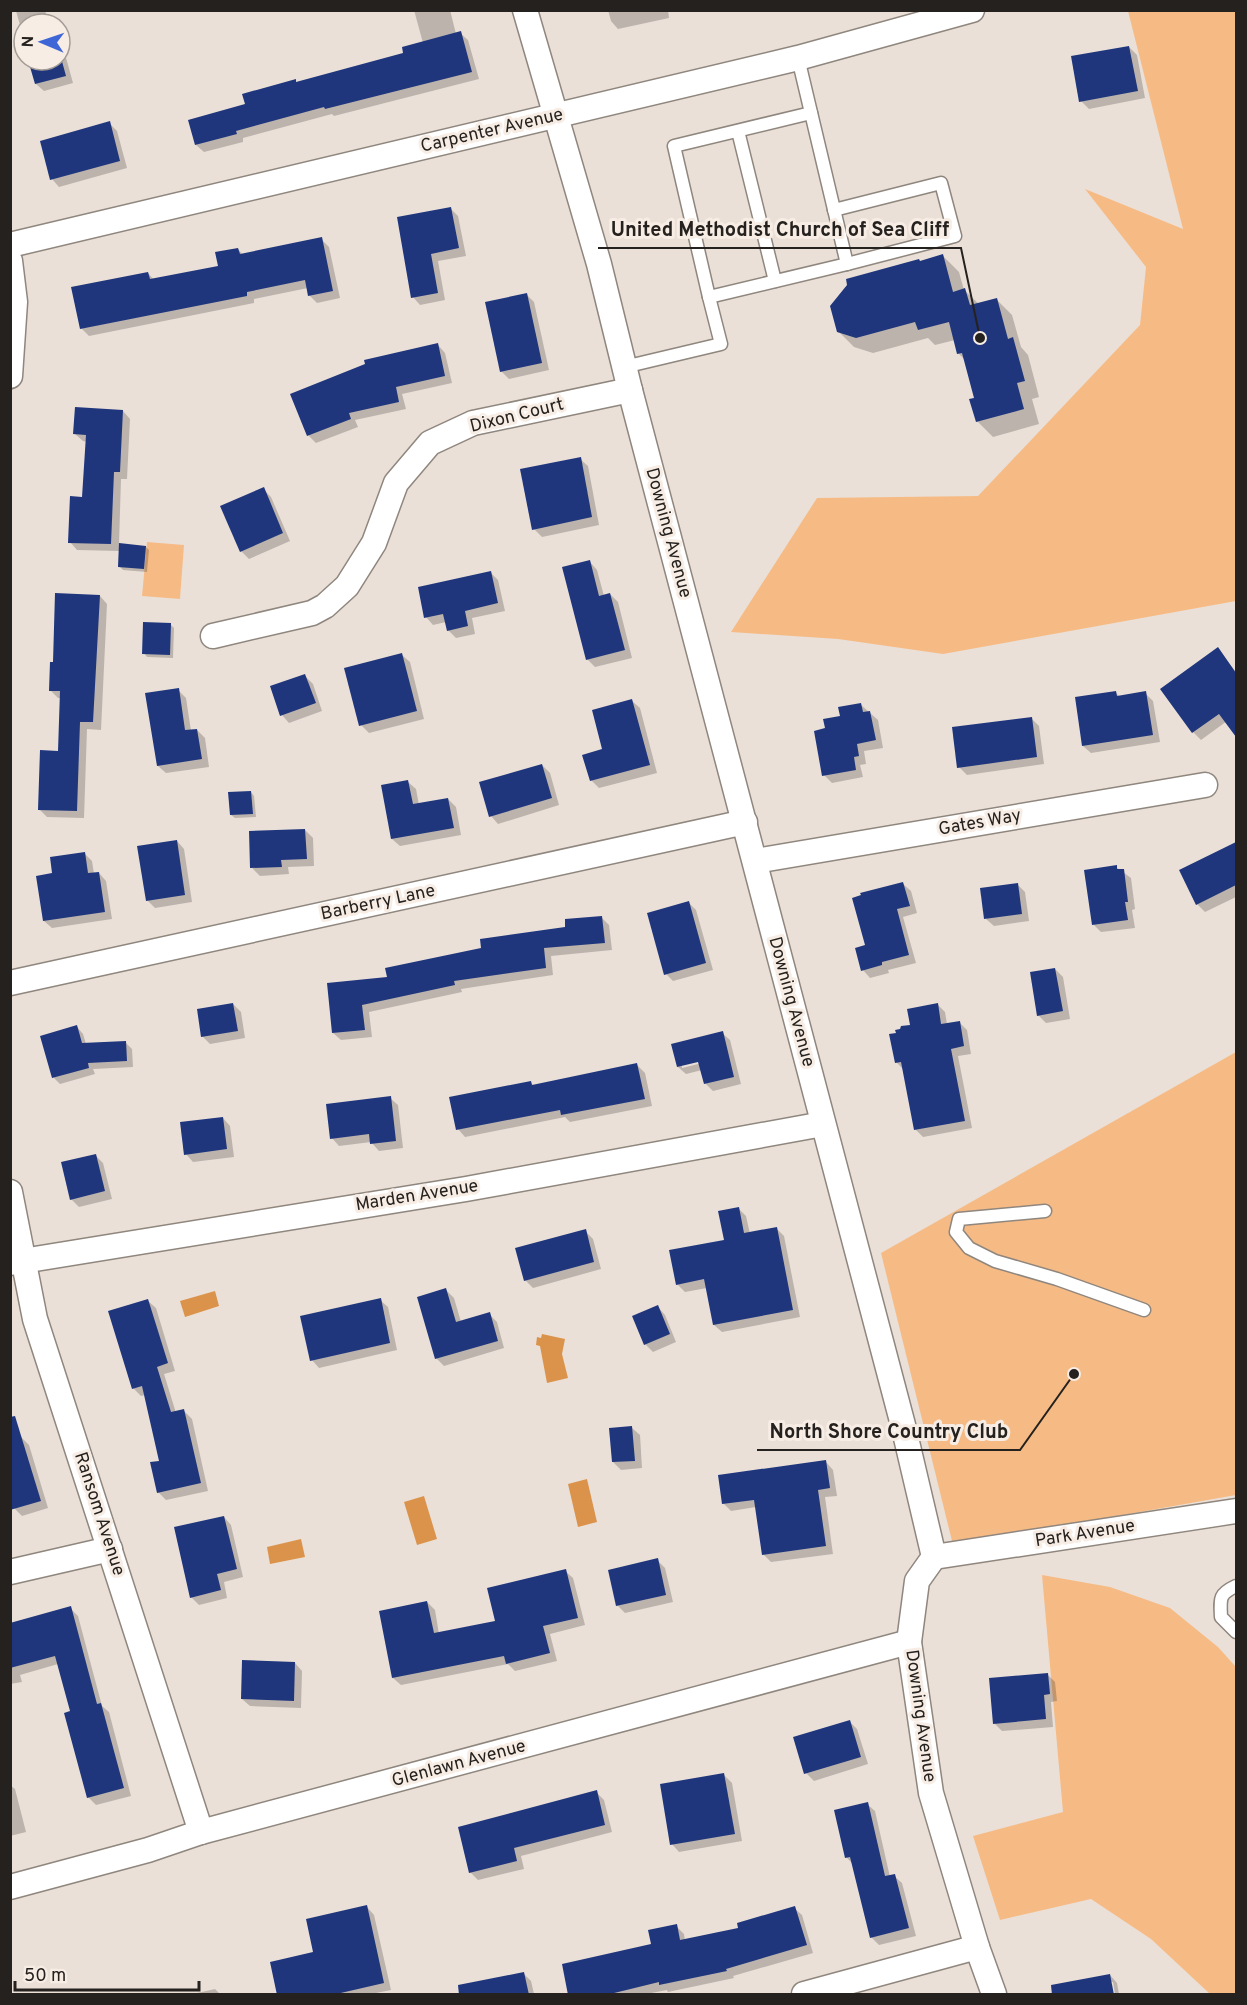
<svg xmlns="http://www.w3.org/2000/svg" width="1247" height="2005" viewBox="0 0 1247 2005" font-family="Overpass,sans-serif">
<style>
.green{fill:#f6bb85}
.water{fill:#db934b}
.shadow{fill:#0003;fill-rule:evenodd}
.building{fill:#1f367d}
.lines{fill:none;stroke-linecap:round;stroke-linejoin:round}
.lane-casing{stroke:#8f867e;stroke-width:15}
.street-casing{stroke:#8f867e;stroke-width:27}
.lane{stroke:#fff;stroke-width:12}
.street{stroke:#fff;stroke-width:24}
.labels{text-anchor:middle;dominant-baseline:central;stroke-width:6;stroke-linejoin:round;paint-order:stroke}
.street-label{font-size:18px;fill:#25211e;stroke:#f7ede5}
.leader{fill:none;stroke:#25211e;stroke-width:2}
.callout-dot{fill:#25211e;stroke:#f7ede5;stroke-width:2}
.callout-label{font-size:20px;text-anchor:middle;font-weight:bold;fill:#25211e;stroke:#f7ede5;stroke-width:6;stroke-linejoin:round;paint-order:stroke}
</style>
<rect width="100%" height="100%" fill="#eae0d8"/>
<g class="green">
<polygon points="1128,11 1236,11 1236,601 943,654 838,639 731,632 817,498 978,496 1140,325 1146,267 1085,189 1183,229"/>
<polygon points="147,542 184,545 180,599 142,596"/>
<polygon points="1236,1052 1236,1495 953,1545 881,1253"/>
<polygon points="1042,1575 1110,1587 1170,1608 1218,1647 1236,1667 1236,1994 1210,1994 1151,1939 1091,1899 1000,1920 973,1836 1063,1812"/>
</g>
<g class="water">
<polygon points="215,1291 219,1306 185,1317 180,1301"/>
<polygon points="542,1334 565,1339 562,1354 568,1378 547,1383 540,1346 536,1345 537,1337 541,1338"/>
<polygon points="587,1479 597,1522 578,1527 568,1484"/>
<polygon points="424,1496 437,1539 417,1545 404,1502"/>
<polygon points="301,1539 305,1557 270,1564 267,1547"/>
</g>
<g class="shadow">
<polygon points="10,10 45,10 49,24 24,24 24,39 16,11 11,13"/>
<polygon points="414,10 450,10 456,34 460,33 468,40 479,79 334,116 332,114 243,138 243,142 204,152 196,145 247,105 295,81 297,83 405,54 423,43"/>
<polygon points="608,10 668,10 669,18 618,29 611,21"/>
<polygon points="60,36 73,83 44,91 36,84 30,60 60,60"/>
<polygon points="1129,47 1137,55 1145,98 1089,109 1081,101"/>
<polygon points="109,123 117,131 127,168 59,187 52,179"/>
<polygon points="450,208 458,216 466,256 438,261 445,300 420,305 413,297"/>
<polygon points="321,239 329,247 340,298 317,303 309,295 308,288 254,299 254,303 89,336 81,328 148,273 154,280 219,267 238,249 243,255"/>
<polygon points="943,256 959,272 964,290 979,304 996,299 1012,315 1021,347 1028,355 1039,397 1032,399 1039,424 993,437 977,421 976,399 966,361 958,353 955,340 935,345 928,338 873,353 854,347 838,331 920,262"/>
<polygon points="527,295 534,302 549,370 509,379 501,371"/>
<polygon points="438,345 445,353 452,383 402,394 406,409 355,420 358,427 316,443 309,436 292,395"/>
<polygon points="123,411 130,419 127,479 121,479 119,544 146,547 149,550 147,572 123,570 119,566 120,551 77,550 70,542 84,498 87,442 83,441 75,434"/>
<polygon points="580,459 588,466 599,525 542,537 534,529"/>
<polygon points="263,489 271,497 290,541 249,559 241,551"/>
<polygon points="590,562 597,570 604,596 610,594 618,602 632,658 595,667 587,659"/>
<polygon points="490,572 498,580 505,611 472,618 475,634 456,638 448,630 446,622 433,625 426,617"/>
<polygon points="100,596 107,604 101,730 87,729 84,818 47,817 39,809 60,752 62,698 58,698 50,690 54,664"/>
<polygon points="171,625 174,628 173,658 147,657 144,653"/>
<polygon points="1218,649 1236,672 1236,735 1227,721 1201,740 1193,732"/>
<polygon points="402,655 410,662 424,719 369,733 361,725"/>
<polygon points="305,676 313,684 322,711 289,723 282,715"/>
<polygon points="178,690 186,698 191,731 197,730 205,738 209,767 166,773 158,766"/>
<polygon points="1116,693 1120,697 1145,693 1153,701 1160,742 1091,753 1083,746"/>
<polygon points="632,701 640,708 657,773 599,788 591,780 604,750"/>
<polygon points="860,704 878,720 883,748 864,751 866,764 860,765 863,777 832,783 824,775 827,730"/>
<polygon points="1031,718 1039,726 1044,764 967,775 959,767"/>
<polygon points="542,765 550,773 559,805 498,824 491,816"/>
<polygon points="408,782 416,789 419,805 448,799 456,807 461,835 400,846 392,839"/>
<polygon points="251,792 254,796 256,817 235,818 231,815"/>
<polygon points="305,830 313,838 314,866 288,867 289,874 260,876 252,868"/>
<polygon points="177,841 184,849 192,902 155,908 147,900"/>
<polygon points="1236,843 1236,897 1205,912 1197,904 1181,870"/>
<polygon points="84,853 92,861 94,874 99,873 106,881 112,919 52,928 44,921 54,875"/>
<polygon points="1116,867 1131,878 1135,909 1132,910 1135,928 1101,932 1094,925"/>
<polygon points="903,884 911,891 917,913 903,917 916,963 888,970 889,973 870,978 863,970 867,946"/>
<polygon points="1017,884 1025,892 1029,921 994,926 986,919"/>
<polygon points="688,902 696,910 713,970 673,981 666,974"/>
<polygon points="602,918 609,925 612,950 551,956 553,975 461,989 462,992 369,1012 372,1037 341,1040 333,1033 389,978 483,949"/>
<polygon points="1055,969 1063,977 1070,1019 1046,1023 1038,1015"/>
<polygon points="233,1004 241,1012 245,1038 210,1044 202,1036"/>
<polygon points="938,1005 945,1012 947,1024 959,1022 967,1030 971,1054 958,1056 972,1128 923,1137 915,1129 904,1070 896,1062 912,1026"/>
<polygon points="77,1027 83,1034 86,1044 125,1042 132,1049 133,1067 93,1069 95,1074 60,1084 54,1078 42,1037"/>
<path d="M 722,1033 L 730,1040 L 741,1084 L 713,1091 L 706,1084 L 702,1070 L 686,1074 L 678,1067 L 673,1045 ZM 705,1059 L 706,1062 L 682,1068 L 682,1065 Z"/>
<polygon points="637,1065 645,1073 652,1106 570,1122 565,1117 465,1137 458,1129 530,1082 534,1086"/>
<polygon points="390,1098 398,1105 403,1148 379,1151 371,1142 339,1146 332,1138"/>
<polygon points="223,1118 230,1126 234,1157 193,1162 186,1154"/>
<polygon points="95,1155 103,1163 112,1199 79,1207 71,1199"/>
<polygon points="738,1208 746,1216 750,1234 776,1228 784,1236 800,1317 722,1332 714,1325 707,1288 685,1292 677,1284 726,1241"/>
<polygon points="585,1231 593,1239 601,1269 533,1288 525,1280"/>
<polygon points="446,1290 454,1298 461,1322 489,1314 497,1322 504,1348 444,1366 436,1358"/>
<polygon points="380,1300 388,1307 397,1350 319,1368 312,1360"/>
<polygon points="148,1301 156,1308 175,1371 164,1374 176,1413 184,1411 192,1419 208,1491 166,1500 158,1492 161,1462 145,1395 141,1396 133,1388"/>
<polygon points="658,1307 665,1315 676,1342 653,1352 645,1344"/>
<polygon points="632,1428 640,1435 642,1468 621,1470 613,1462"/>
<polygon points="21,1437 29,1445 48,1508 22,1516 15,1509"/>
<polygon points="826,1462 833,1470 837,1496 825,1497 833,1554 771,1562 763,1554 756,1507 731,1511 723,1503"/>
<polygon points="224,1517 231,1525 243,1577 224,1582 227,1598 199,1605 191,1597"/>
<polygon points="657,1560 665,1568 673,1602 625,1613 617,1605"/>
<polygon points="565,1571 573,1578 585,1625 550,1634 557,1661 515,1671 508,1664 401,1685 393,1678 427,1602 435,1610 439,1634 497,1622"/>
<polygon points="70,1608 78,1616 102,1706 109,1712 131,1796 96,1805 88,1797 72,1712 58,1664 20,1675 22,1682 10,1684 10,1629"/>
<polygon points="295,1663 302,1671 301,1708 250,1706 242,1699"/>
<polygon points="1047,1674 1055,1682 1057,1701 1051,1702 1053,1727 1002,1731 995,1724"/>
<polygon points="849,1721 857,1729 868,1764 814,1781 806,1773"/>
<polygon points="724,1775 732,1783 742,1841 679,1852 672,1844"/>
<polygon points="10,1785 15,1789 26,1832 10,1836"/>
<polygon points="596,1792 604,1800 612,1832 521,1856 524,1869 478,1880 470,1872"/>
<polygon points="867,1804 875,1811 890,1877 894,1876 902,1883 916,1936 879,1945 871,1937 853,1864 847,1858 836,1811"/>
<polygon points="367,1907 374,1915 391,1990 371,1994 279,1994 315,1953"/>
<polygon points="794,1908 802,1915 813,1953 733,1976 734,1978 668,1992 667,1990 646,1994 570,1994 653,1945 676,1926 684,1934 685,1941 740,1929"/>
<polygon points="523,1973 531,1981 534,1994 460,1994"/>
<polygon points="1110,1975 1117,1983 1119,1994 1115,1994 1113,1982 1110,1982"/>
<polygon points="215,1989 220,1994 193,1994"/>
</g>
<g class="building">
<polygon points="461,31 472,72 325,109 324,107 236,131 237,134 195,145 188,120 245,104 242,94 296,79 296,82 403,53 402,47"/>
<polygon points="1129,46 1138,91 1079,102 1071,56"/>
<polygon points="60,54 66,76 35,84 28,60 60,60"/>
<polygon points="110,121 120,161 50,180 40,141"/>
<polygon points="451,207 459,248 431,254 438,293 411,298 397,217"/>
<polygon points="322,237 333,291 308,296 305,280 247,292 247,296 80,329 71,287 148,272 150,279 218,266 215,252 238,248 240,254"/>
<polygon points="943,254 953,292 965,288 970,305 997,298 1008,339 1013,337 1025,381 1017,383 1024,409 976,422 969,399 974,398 962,353 957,354 949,322 918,330 915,322 856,338 837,332 830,306 847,285 846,279 919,259 920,261"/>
<polygon points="527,293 542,363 500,372 485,302"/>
<polygon points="438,343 445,376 396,387 399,402 349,413 351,419 307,436 290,394 365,364 364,360"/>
<polygon points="75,407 123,410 120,472 114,472 111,544 68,543 70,496 82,497 86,435 73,434"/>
<polygon points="581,457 592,517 532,530 520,469"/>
<polygon points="264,487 283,533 240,552 220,506"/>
<polygon points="119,543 146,546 144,569 118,567"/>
<polygon points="590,560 599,596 610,593 625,650 586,660 562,567"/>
<polygon points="491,571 498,603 465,611 468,626 447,631 443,614 424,618 418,587"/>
<polygon points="55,593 100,595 93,722 80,722 77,811 38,810 40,750 58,751 60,691 49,691 50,662 53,662"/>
<polygon points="143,622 171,623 170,655 142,654"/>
<polygon points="1218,647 1236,673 1236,737 1219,714 1192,733 1160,689"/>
<polygon points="402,653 417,711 359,726 344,668"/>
<polygon points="305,674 316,703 280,716 270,686"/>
<polygon points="179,688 185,730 197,729 202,759 157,766 145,693"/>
<polygon points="1116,691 1117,696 1146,691 1153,735 1082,746 1075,697"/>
<polygon points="632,699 650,765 590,781 582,755 602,749 592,710"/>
<polygon points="861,703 863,712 870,711 876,740 857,744 859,756 854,757 856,770 822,776 814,731 825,728 823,719 840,716 838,707"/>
<polygon points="1032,717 1037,757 957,768 952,727"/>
<polygon points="542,764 552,798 489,817 479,782"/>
<polygon points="408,780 413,804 448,798 454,828 391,839 381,785"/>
<polygon points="251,791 253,814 230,815 228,792"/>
<polygon points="305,829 307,859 281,860 282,867 250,868 249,831"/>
<polygon points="177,840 185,895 146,901 137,846"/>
<polygon points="1236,842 1236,885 1196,905 1179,870"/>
<polygon points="85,852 88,873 99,872 105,912 43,921 36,876 52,873 50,857"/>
<polygon points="1117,865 1117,869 1124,869 1128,902 1125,902 1128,920 1092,925 1084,870"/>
<polygon points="903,882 910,906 897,909 909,955 882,962 882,965 861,971 855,948 865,945 852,898 861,895 860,893"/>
<polygon points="1018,883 1022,914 984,919 980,888"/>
<polygon points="689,901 706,963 664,975 647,913"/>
<polygon points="602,916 605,943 544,948 546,968 454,981 455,985 362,1005 365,1030 332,1033 327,983 387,977 385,968 481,948 480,939 565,927 565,919"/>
<polygon points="1055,968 1063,1011 1037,1016 1030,972"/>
<polygon points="233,1003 238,1031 201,1037 197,1009"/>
<polygon points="938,1003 941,1024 960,1021 964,1046 951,1049 965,1121 914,1130 901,1062 895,1063 889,1034 896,1033 895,1030 900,1029 901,1026 910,1025 907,1009"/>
<polygon points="77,1025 82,1043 126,1041 127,1061 88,1063 89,1068 52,1078 40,1036"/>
<polygon points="723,1031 734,1077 704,1084 698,1062 677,1067 671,1044"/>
<polygon points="637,1063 645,1099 561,1115 560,1110 456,1130 449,1097 531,1081 532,1085"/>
<polygon points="391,1096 396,1141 370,1144 369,1134 330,1139 326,1104"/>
<polygon points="223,1117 227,1149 184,1155 180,1122"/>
<polygon points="96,1154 105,1191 70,1200 61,1162"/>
<polygon points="739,1207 744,1233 777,1227 793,1310 713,1325 704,1279 676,1285 669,1250 724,1240 718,1211"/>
<polygon points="586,1229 594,1262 524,1281 515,1248"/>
<polygon points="446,1288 456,1322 490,1312 498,1341 435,1359 417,1297"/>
<polygon points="381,1298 390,1343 310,1361 300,1316"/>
<polygon points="148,1299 168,1363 157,1367 171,1412 184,1409 201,1483 157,1493 150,1462 159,1461 142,1386 132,1389 108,1311"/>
<polygon points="658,1305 670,1334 644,1345 632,1316"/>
<polygon points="15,1416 41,1501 10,1510 10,1417"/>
<polygon points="632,1426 635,1461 612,1462 609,1428"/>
<polygon points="826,1460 830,1488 818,1490 826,1546 762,1555 754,1500 722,1504 718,1475"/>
<polygon points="224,1516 237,1569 217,1574 221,1590 190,1598 174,1527"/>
<polygon points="658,1558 666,1595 616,1606 608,1570"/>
<polygon points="566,1569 578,1618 543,1626 550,1653 506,1664 504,1656 392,1678 379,1611 427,1601 434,1633 495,1621 487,1588"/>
<polygon points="71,1606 97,1704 101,1703 124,1788 87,1798 64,1713 70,1711 55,1656 10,1668 10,1623"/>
<polygon points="242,1660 295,1662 294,1701 241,1699"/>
<polygon points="1048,1673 1050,1694 1044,1695 1046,1719 993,1724 989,1678"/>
<polygon points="850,1720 861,1757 804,1774 793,1737"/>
<polygon points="724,1773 735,1834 670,1845 660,1784"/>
<polygon points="597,1790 605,1825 514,1848 517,1861 469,1873 458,1827"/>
<polygon points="868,1802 885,1876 895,1874 909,1928 870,1938 850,1857 845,1858 834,1810"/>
<polygon points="367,1905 384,1983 332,1995 277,1995 270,1962 313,1952 306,1919"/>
<polygon points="795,1906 807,1945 726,1969 727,1971 659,1985 659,1982 606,1995 568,1995 562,1964 651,1944 648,1930 677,1924 680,1940 738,1928 737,1923"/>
<polygon points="524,1972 529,1995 459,1995 458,1985"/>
<polygon points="1110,1974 1114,1995 1052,1995 1051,1985"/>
</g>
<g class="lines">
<g class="lane-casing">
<g id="lane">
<polyline points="738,131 775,281"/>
<polyline points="834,210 941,183 955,236 847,264"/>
<polyline points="709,297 674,146 811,113"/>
<polyline points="624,367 721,344 709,297 847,264 798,58"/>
<polyline points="1045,1211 959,1219 956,1232 969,1248 995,1261 1057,1279 1144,1310"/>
<path d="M 1236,1586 C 1219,1594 1220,1598 1221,1617 L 1236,1632"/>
</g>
</g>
<g class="street-casing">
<g id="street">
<polyline points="525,10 599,264 630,390 903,1425 934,1557 917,1581 909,1642 931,1793 977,1947 994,1994"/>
<polyline points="10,245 798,58 972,10"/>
<polyline points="10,261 15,302 10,376"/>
<polyline points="213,636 312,613 325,606 347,586 374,543 396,483 430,443 473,423 630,390"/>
<polyline points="755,861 1205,785"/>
<polyline points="10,983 745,822"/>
<polyline points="10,1192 35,1319 201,1832"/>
<polyline points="10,1263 466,1189 823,1124"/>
<polyline points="934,1557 1236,1511"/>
<polyline points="10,1572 110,1549"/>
<polyline points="10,1887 148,1850 201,1832 909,1642"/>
<polyline points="804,1994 977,1947"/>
</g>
</g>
<use href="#lane" class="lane"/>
<use href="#street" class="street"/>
</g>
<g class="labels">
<g class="street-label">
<text transform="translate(492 131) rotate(-13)">Carpenter Avenue</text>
<text transform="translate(517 416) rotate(-14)">Dixon Court</text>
<text transform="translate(668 533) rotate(75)">Downing Avenue</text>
<text transform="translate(980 823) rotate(-10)">Gates Way</text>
<text transform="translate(378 903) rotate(-12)">Barberry Lane</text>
<text transform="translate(791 1002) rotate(75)">Downing Avenue</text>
<text transform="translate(417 1196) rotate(-9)">Marden Avenue</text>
<text transform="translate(99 1514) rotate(72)">Ransom Avenue</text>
<text transform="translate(1085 1534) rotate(-9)">Park Avenue</text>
<text transform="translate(920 1716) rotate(82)">Downing Avenue</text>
<text transform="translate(459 1764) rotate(-15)">Glenlawn Avenue</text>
</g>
</g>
<path class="leader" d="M980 338L961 248H598M1074 1374L1020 1450H757"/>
<g class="callout-dot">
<circle cx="980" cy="338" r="6"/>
<circle cx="1074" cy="1374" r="6"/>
</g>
<g class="callout-label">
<text x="780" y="236">United Methodist Church of Sea Cliff</text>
<text x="889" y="1438">North Shore Country Club</text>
</g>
<rect width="1247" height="2005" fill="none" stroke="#25211e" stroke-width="24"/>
<g transform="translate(42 42) rotate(272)"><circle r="28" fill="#f7ede5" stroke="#a39b95" stroke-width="1.5"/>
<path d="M0-4.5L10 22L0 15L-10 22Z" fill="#3f66d7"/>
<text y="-9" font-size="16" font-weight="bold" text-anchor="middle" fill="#25211e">N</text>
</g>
<path d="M15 1981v9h184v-9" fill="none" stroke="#25211e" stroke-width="3"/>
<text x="24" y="1981" font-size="18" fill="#25211e" stroke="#f7ede5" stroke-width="4.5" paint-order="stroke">50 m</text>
</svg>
